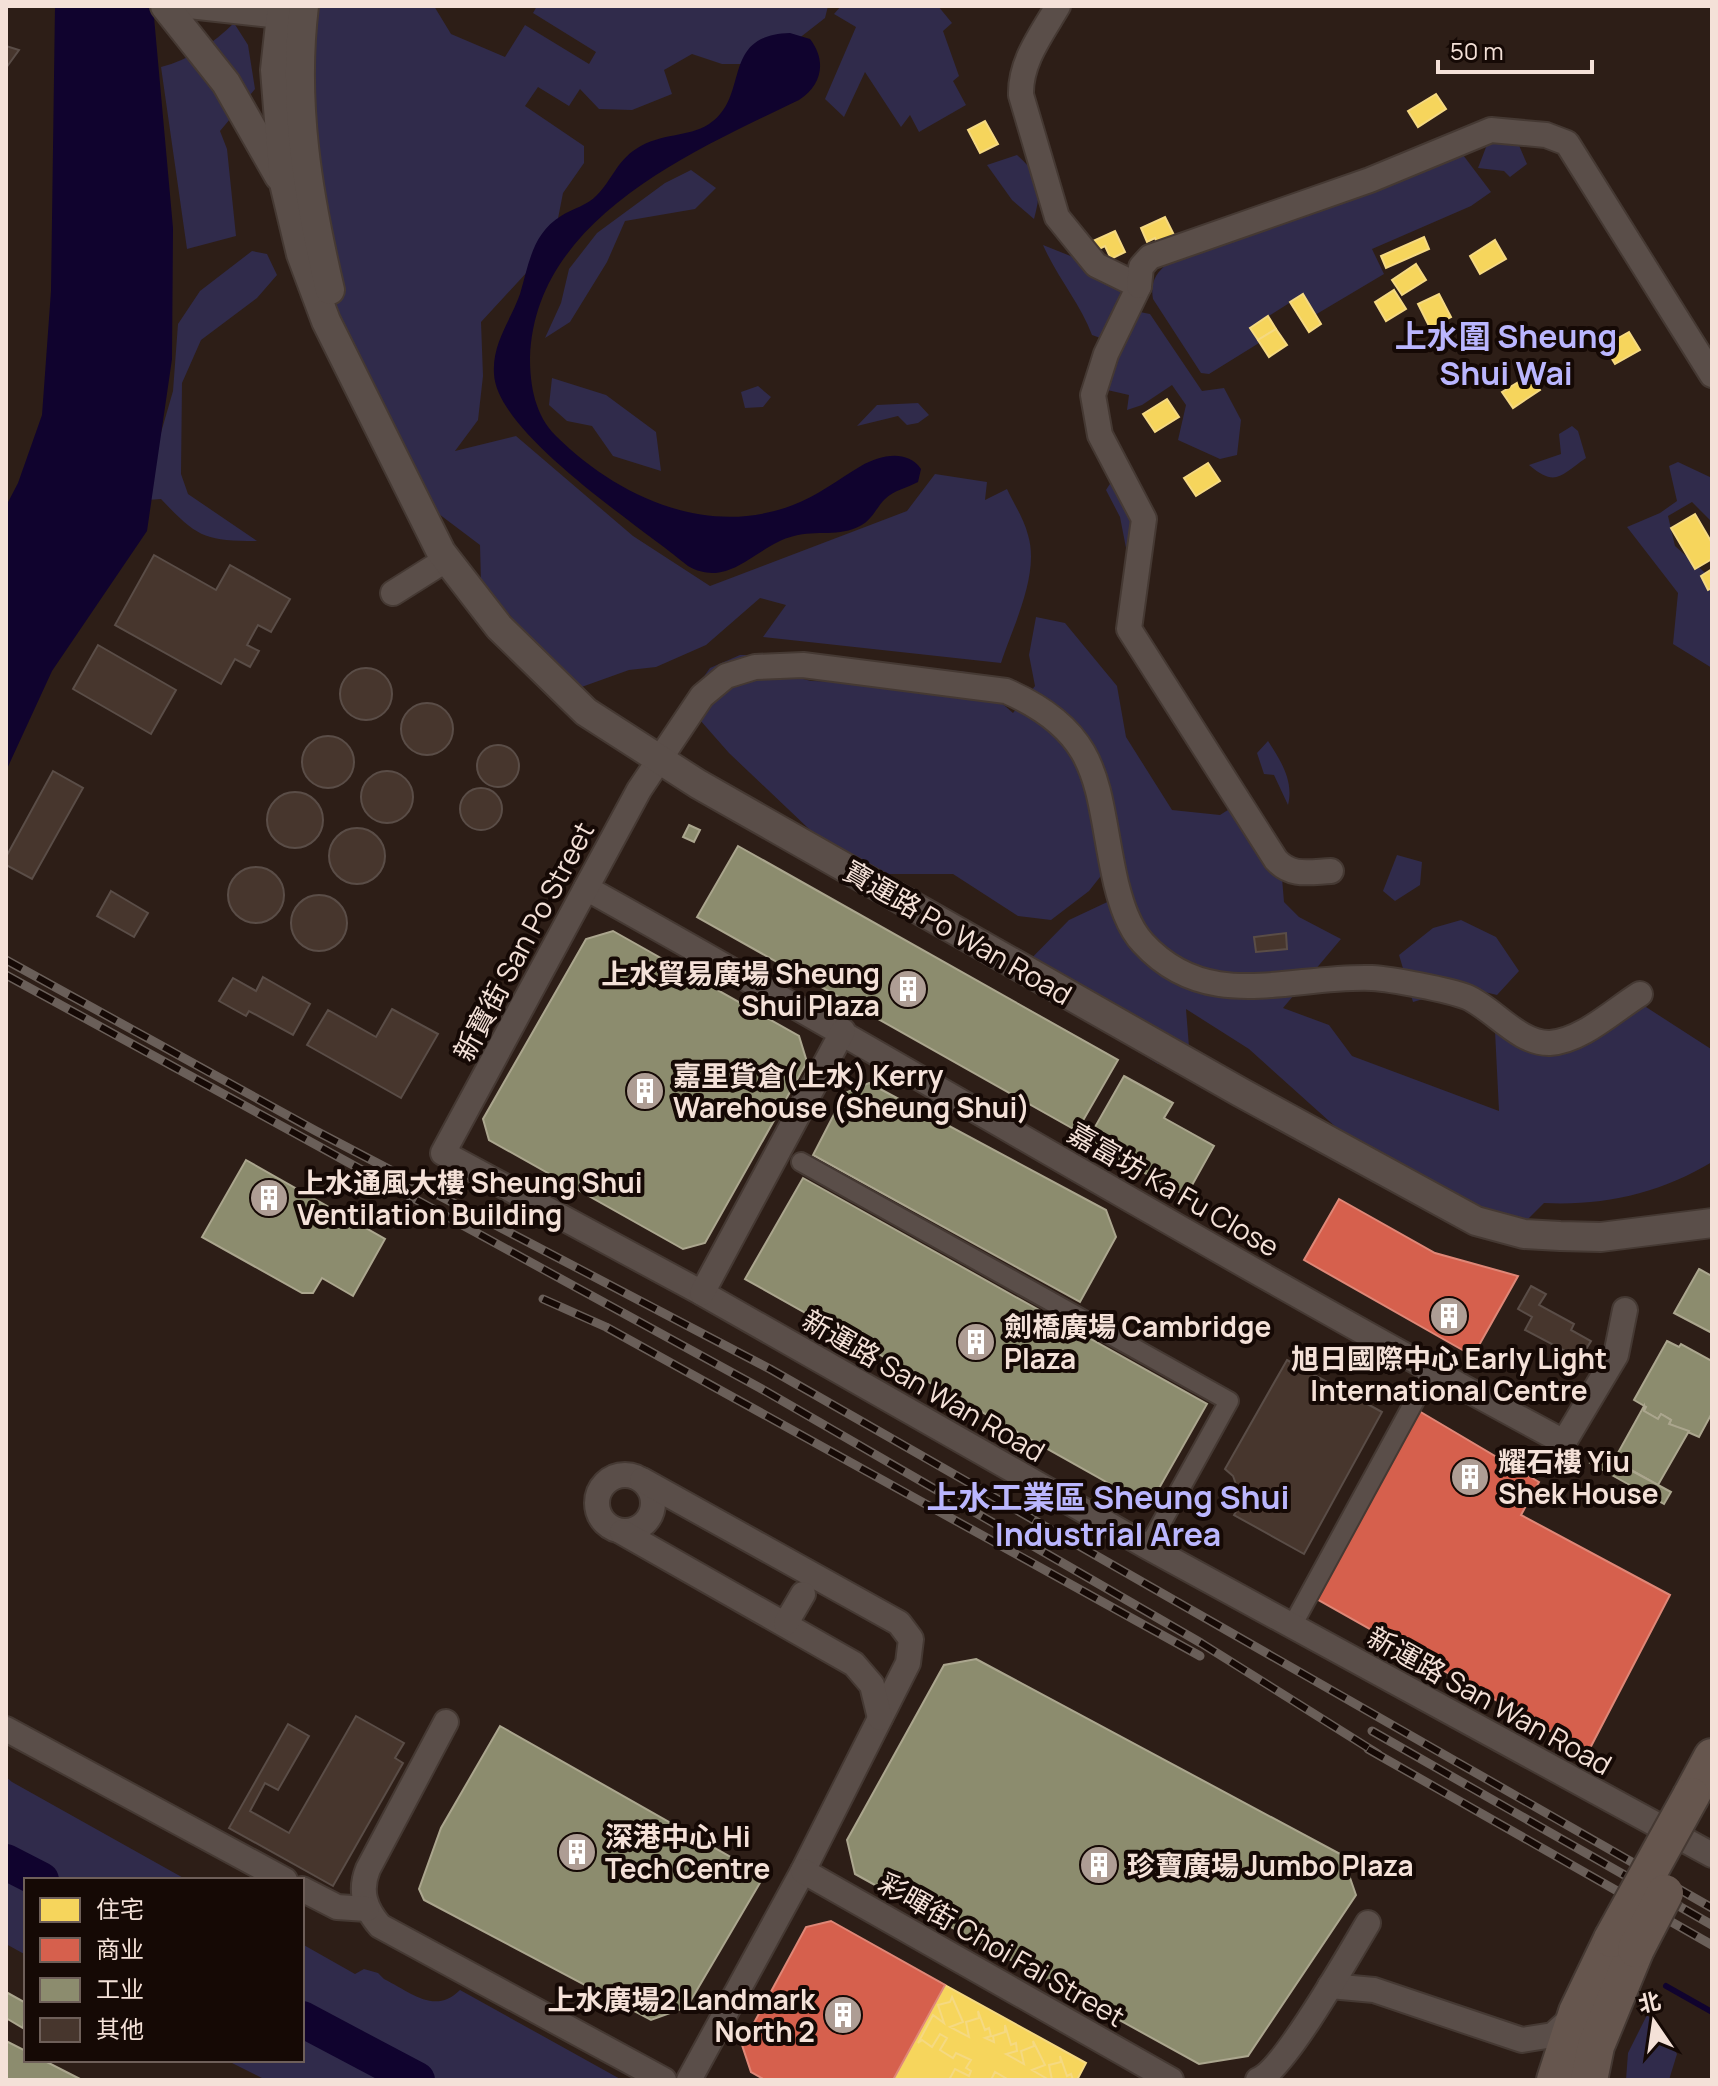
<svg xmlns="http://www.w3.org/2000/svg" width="1718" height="2086" viewBox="0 0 1718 2086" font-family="Manrope,'Noto Sans SC',sans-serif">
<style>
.green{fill:#302b4b}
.water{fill:#10032e}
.homes{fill:#f6d55c;stroke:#f5d981;stroke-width:2}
.shops{fill:#d6604d;stroke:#df8777;stroke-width:2}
.industry{fill:#8c8c6e;stroke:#aba68e;stroke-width:2}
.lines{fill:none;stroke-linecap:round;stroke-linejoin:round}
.stream{stroke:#10032e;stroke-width:6}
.river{stroke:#10032e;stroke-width:36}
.building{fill:#47362d;stroke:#5a4d47;stroke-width:2}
.pedestrian-casing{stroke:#453933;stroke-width:22}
.minor-casing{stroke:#453933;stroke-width:28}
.tertiary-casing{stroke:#453933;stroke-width:32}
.primary-casing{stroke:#453933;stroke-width:40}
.pedestrian{stroke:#5a4e49;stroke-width:18}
.minor{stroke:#5a4e49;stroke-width:24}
.tertiary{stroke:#5a4e49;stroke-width:28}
.primary{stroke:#66564e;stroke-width:36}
.rail-casing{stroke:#6a5f59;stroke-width:9}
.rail{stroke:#150905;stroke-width:6;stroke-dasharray:18;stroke-linecap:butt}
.primary-bridge-casing{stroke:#453933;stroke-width:40;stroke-linecap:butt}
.primary-bridge{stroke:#66564e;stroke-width:36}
.labels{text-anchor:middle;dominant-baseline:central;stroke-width:8;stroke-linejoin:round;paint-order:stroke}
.street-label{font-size:28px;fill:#f4e1d8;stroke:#150905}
.poi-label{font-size:28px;font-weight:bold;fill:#f4e1d8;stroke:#150905;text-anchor:start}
.quarter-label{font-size:32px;font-weight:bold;fill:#bab6fe;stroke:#150905}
</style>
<rect width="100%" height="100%" fill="#2d1e17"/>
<g class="green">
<path d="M 312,6 L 434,6 L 451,34 L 505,57 L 525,25 L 589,64 L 596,52 L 533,13 L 537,6 L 828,6 L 825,18 L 766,64 L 722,64 L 692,54 L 664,70 L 672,94 L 632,110 L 599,109 L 580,89 L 569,106 L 538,87 L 525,106 L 584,146 L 584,163 L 563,193 L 553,244 L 481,322 L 483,376 L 478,420 L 455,451 L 516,436 L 633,536 L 710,586 L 907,511 L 935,474 L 987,482 L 985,500 L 1007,489 C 1014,504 1024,519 1028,535 C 1040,574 1013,626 1001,663 L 763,637 L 786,605 L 760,598 L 706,645 L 656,667 L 629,670 L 576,689 L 481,583 L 480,545 L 427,505 L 290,229 Z"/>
<polygon points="841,6 938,6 952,23 943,31 959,76 953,81 966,105 919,132 910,115 901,127 865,72 844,117 825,99 856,27 834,14"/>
<path d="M 234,23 L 248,45 L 255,89 L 220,131 L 227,149 L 236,236 L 187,249 L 161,67 C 189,60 214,43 234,23 Z"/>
<polygon points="1488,142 1518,143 1527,164 1510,177 1504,171 1478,168"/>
<path d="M 1460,151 L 1491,192 L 1471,206 L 1372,249 L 1384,274 L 1315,315 L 1302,295 L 1250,328 L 1259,343 L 1209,374 L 1201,373 L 1153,299 C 1150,282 1156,273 1168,263 Z"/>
<path d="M 1017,155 C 1041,176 1042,189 1034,219 L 1012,200 L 987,165 Z"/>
<polygon points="691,170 716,188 695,209 625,221 607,262 570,322 545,338 561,303 569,269 597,233 665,183"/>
<path d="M 1082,242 L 1114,266 L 1140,312 L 1150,314 L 1202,391 L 1224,388 L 1241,420 L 1237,455 L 1220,459 L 1178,440 L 1186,405 L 1172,385 L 1142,405 L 1127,410 L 1129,395 L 1103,389 L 1120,345 L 1092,335 C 1080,303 1057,277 1043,245 L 1073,257 Z"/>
<path d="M 252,251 L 267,254 L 277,275 L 257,298 L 201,340 L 182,383 L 181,474 L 188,494 L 257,541 C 204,541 197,537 161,499 L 147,500 L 154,457 L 173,391 L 178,324 L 200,291 Z"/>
<polygon points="552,378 606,395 656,432 661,471 613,456 592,426 567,421 549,405"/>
<polygon points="758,386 771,397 763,407 745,408 741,392"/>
<polygon points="918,403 929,415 918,423 907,425 898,416 857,426 877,405"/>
<path d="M 1572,426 L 1578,431 L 1586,458 C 1561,475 1556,488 1529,465 L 1561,454 L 1559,434 Z"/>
<polygon points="1678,462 1712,478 1712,522 1692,502 1668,516 1675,546 1712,579 1712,668 1673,644 1678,593 1627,527 1660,513 1677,501 1669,466"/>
<polygon points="1122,465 1141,538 1126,548 1120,517 1106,490"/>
<path d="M 1036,617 L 1065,623 L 1117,686 L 1126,737 L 1172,810 L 1220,815 L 1231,808 L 1282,878 L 1284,902 L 1299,917 L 1341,939 L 1283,1008 L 1329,1025 L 1352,1056 L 1499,1111 L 1495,1031 L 1526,1052 L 1579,1037 L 1633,1006 L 1646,1007 L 1711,1049 L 1712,1162 C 1661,1193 1604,1206 1544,1203 L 1525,1222 L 1533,1246 L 1358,1147 L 1249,1049 L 1186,1009 L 1189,1047 L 1158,1064 L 1015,975 L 1069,920 L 1118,897 L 1115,858 L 1089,891 L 1051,920 L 1018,916 L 953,874 L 874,874 L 829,848 L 729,753 L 685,703 L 710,668 L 740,655 L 796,655 L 784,674 L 811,681 L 851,682 L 876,661 L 966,672 L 1013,713 L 1035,686 L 1029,655 Z"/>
<path d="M 1268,741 C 1281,761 1294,781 1288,805 L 1274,775 L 1264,774 L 1257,753 Z"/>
<polygon points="1397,855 1422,862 1420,885 1395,901 1383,891"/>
<polygon points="1461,920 1496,937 1519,971 1497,995 1464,987 1413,1002 1399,955 1433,928"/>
<polygon points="6,1777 12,1782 187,1880 26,1880 26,1955 6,1944"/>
<path d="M 302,1944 L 355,1974 L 364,1969 L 378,1973 L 384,1979 C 412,1993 435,2015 460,1990 L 622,2080 L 266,2080 L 226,2060 L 302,2060 Z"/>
<polygon points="1647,2015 1664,2031 1677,2054 1669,2080 1626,2080 1628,2053"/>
</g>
<g class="water">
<polygon points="55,6 153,6 173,228 172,359 147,531 52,671 6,771 6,506 18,483 42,415 51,291"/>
<path d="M 790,33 L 810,39 C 827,61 822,85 799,100 C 691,152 534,219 530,358 C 530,386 535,415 556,436 C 618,497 707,538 793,505 C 817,496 839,479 861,466 C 880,455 907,449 921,469 L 918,482 C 907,488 894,490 885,499 C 876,508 872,520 860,526 C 840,537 816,530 794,536 C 756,545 730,590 688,566 C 640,526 497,434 494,374 C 492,343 510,322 520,294 C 529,264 532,234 561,216 C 573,208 587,206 597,195 C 612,180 617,161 636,149 C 662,132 687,138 709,124 C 751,97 719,35 790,33 Z"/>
</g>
<g class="homes">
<polygon points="1436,94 1446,109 1418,127 1408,111"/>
<polygon points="985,121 998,144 980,153 968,130"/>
<polygon points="1165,217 1175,237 1158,245 1155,238 1147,242 1141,228"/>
<polygon points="1115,231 1125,252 1111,259 1105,246 1097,250 1093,241"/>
<polygon points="1424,237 1429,249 1386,268 1381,256"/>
<polygon points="1495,240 1506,259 1480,274 1470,256"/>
<polygon points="1416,264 1426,280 1402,295 1392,280"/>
<polygon points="1394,290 1406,309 1386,321 1375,302"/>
<polygon points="1303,294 1321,324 1309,332 1290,302"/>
<polygon points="1439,294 1451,317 1430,328 1418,304"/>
<polygon points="1268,316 1276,329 1258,340 1250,328"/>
<polygon points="1276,329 1287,345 1269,357 1258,340"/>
<polygon points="1629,332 1640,350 1615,364 1604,346"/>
<polygon points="1530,375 1540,390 1513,408 1502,392"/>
<polygon points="1167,399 1179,417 1155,432 1143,414"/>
<polygon points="1208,463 1220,481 1196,496 1184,478"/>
<polygon points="1695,514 1712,543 1712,559 1695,569 1671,528"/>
<polygon points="1712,569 1712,588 1708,590 1701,576"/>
<polygon points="1434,1426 1440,1452 1432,1454 1444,1462 1443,1452 1462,1443 1468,1461 1458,1465 1475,1475 1471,1460 1478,1459 1480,1464 1492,1460 1498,1476 1492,1478 1500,1482 1507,1470 1518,1476 1515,1482 1526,1488 1515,1506 1505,1500 1499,1512 1511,1519 1505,1530 1485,1520 1487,1515 1476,1509 1483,1492 1478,1489 1474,1496 1463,1494 1458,1499 1446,1491 1451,1479 1445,1476 1438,1489 1427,1480 1431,1472 1428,1470 1421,1473 1414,1469 1411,1474 1421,1480 1417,1484 1421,1486 1410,1508 1396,1499 1393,1505 1402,1517 1399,1525 1376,1512 1388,1492 1381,1487 1403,1445 1411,1450 1415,1443 1413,1431"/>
<polygon points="1376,1512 1399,1525 1392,1539 1380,1532 1377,1537 1389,1544 1376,1565 1363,1558 1358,1568 1360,1575 1379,1577 1381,1583 1374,1585 1374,1600 1365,1603 1367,1611 1383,1597 1398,1605 1395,1613 1398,1623 1405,1611 1420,1617 1413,1630 1421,1634 1428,1621 1440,1628 1423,1658 1391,1641 1396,1634 1351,1609 1350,1601 1341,1604 1335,1576 1342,1573 1339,1561 1353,1538 1359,1542"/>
<polygon points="1624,1573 1654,1591 1658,1613 1644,1618 1645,1628 1640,1638 1631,1640 1635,1655 1616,1662 1609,1649 1597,1673 1616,1667 1621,1682 1599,1689 1592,1677 1583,1698 1600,1694 1603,1710 1584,1716 1582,1713 1571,1742 1508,1709 1512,1700 1482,1683 1478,1691 1465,1683 1482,1652 1491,1657 1487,1668 1502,1677 1507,1666 1520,1674 1515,1684 1529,1692 1534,1682 1549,1690 1542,1703 1552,1709 1556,1702 1560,1705 1565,1698 1556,1691 1561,1681 1572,1688 1581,1673 1570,1666 1579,1652 1591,1660 1599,1645 1587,1638 1596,1623 1608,1629 1615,1616 1604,1609 1613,1594 1625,1601 1634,1587 1621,1580"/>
<polygon points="945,1985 1086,2063 1077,2080 893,2080"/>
<polygon points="952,1997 963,2022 950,2027 969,2037 966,2022 979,2018 978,2011 985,2030 989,2028 991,2036 985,2038 994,2042 993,2036 1005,2032 1005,2025 1011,2045 1016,2043 1017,2051 1006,2054 1024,2064 1021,2051 1034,2046 1033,2041 1045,2065 1032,2070 1049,2080 1009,2080 995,2072 991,2080 949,2080 955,2069 969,2076 971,2071 966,2068 971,2060 956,2053 953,2058 940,2050 947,2038 940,2034 932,2047 922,2040 918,2043 933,2015 944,2023 938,2005 950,2002"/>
<polygon points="1060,2056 1067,2076 1071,2074 1073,2080 1052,2080 1049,2065 1061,2062"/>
</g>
<g class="shops">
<polygon points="1339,1199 1435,1253 1518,1276 1473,1356 1304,1260"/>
<polygon points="1419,1411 1539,1482 1521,1515 1670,1595 1588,1752 1315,1598"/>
<polygon points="831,1921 945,1985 893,2080 765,2080 751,2072 742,2045 806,1927"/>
</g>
<g class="industry">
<polygon points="689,825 700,830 694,842 683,837"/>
<polygon points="738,846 1118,1060 1077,1131 697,917"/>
<polygon points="613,931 799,1036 807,1062 705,1243 683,1249 489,1140 483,1119 586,939"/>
<polygon points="1124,1076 1173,1103 1164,1118 1214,1146 1186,1196 1087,1141"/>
<polygon points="869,1083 1106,1210 1116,1237 1080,1302 813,1155 845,1093"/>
<polygon points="246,1160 385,1239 353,1296 322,1278 313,1293 302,1293 202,1237"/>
<polygon points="803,1178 1207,1404 1149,1506 745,1279"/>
<polygon points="1699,1269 1712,1276 1712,1333 1674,1313"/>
<polygon points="1667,1341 1679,1347 1681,1344 1712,1361 1712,1413 1699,1437 1669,1424 1671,1420 1661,1414 1658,1419 1644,1411 1646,1407 1634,1400"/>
<polygon points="1644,1406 1644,1411 1658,1419 1661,1414 1671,1420 1669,1424 1689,1431 1658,1485 1614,1460"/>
<polygon points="1597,1452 1671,1492 1664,1504 1590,1463"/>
<polygon points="976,1659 1342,1855 1356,1895 1248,2056 1199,2064 855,1874 847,1840 944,1665"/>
<polygon points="500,1726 764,1876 687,2007 651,2020 424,1900 419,1889 441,1828"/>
<polygon points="6,1992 26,2003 23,2028 6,2018"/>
<polygon points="6,2041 26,2051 26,2060 43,2060 82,2080 6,2080"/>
</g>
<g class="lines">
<polyline class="stream" points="1666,1986 1712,2012"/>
<g class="river">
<polyline points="6,1862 41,1880"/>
<polyline points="302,2019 417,2080"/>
</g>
</g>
<g class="building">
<polygon points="6,46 19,50 6,68"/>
<polygon points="154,555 216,590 230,565 290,599 271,632 258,625 247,645 259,651 250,667 235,659 221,684 115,625"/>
<polygon points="98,645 176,690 151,734 73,689"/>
<circle cx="366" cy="694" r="26"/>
<circle cx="427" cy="729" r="26"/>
<circle cx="328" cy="762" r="26"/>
<circle cx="498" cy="766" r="21"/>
<polygon points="53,771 83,788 32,879 6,865 6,857"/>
<circle cx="387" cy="797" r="26"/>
<circle cx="481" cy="809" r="21"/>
<circle cx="295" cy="820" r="28"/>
<circle cx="357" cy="856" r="28"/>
<circle cx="256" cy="895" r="28"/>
<polygon points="111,891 148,913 134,937 97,916"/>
<circle cx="319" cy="923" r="28"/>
<polygon points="1286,933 1287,949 1256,952 1254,937"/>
<polygon points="263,977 310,1004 293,1035 249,1011 246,1016 219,1001 233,978 256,991"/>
<polygon points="392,1009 438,1034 401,1098 307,1045 328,1010 376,1037"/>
<polygon points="1531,1286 1546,1294 1539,1305 1574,1324 1571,1330 1591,1341 1580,1359 1525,1330 1532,1317 1518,1309"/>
<polygon points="1287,1360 1382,1412 1304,1554 1234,1515 1242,1501 1233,1476 1225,1469"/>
<polygon points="356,1716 404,1743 395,1758 403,1763 333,1886 229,1828 288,1724 309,1736 278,1790 265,1783 250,1811 289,1833"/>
</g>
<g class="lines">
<g class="pedestrian-casing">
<g id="pedestrian">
<polyline points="801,1162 1229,1401 1148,1547"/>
<polyline points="1292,1626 1431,1371"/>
</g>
</g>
<g class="minor-casing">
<g id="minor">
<polyline points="189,6 298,18"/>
<path d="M 1058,6 C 1041,35 1020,62 1021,95 L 1057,217 L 1096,265 L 1139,286 L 1106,354 L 1093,395 L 1100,435 L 1144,519 L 1129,629 L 1276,860 C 1292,877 1309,872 1331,871"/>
<polyline points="1139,286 1141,267 1150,257 1370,180 1491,130 1546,135 1567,143 1712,375"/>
<polyline points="393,593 447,559"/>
<path d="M 586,888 C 913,1070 1233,1265 1564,1442 L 1616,1355 L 1625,1310"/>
<path d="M 1640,994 C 1614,1010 1582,1041 1550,1043 C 1519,1044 1494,1009 1467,997 C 1449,990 1391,979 1372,978 C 1289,975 1208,1014 1143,943 C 1128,927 1121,903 1116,883 C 1095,791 1107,735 1006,691 L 803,665 L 755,667 L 726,676 L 702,696 L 639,790 L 443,1153 L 702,1293 L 1148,1547 L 1712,1855"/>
<polyline points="702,1293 843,1031"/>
<circle cx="625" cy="1503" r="28"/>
<polyline points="642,1480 899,1623 911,1639 908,1663 803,1871 689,2080"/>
<polyline points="622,1532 854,1664 872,1685 880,1718"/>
<polyline points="786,1623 803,1594"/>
<path d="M 446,1722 L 368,1869 C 359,1891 365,1909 380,1926 L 664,2080"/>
<polyline points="6,1729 285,1880"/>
<polyline points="803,1871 1171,2080"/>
<polyline points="302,1889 337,1907 367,1909"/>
<polyline points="1330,1986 1374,1990 1522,2040 1553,2035 1575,2015"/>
<path d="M 1258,2080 C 1284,2070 1350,1953 1368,1923"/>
</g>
</g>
<g class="tertiary-casing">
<g id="tertiary">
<polyline points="165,6 226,83 279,176"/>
<polyline points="282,6 275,70 284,183 301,254 326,321 441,552 499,627 586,712 698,784 1240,1092 1476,1221 1524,1234 1560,1236 1601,1237 1712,1223"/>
<path d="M 304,6 C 292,103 308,196 330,290"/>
</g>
</g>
<g class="primary-casing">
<g id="primary">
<polyline points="1691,1796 1712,1757"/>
<polyline points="1555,2080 1577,2012 1612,1939"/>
<polyline points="1589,2080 1596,2046 1636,1949"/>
</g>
</g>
<use href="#pedestrian" class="pedestrian"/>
<use href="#minor" class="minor"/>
<use href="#tertiary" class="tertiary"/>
<use href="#primary" class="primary"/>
<g class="rail-casing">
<g id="rail">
<polyline points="6,960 316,1131 770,1369 1712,1908"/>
<polyline points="6,975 760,1388 1201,1643 1378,1754"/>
<polyline points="543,1299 606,1327 1200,1656"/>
<polyline points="1372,1731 1712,1925"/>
<polyline points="1368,1749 1712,1945"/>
</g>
</g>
<use href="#rail" class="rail"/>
<g class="primary-bridge-casing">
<g id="primary-bridge">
<polyline points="1612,1939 1691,1796"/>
<polyline points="1636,1949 1665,1893"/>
</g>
</g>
<use href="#primary-bridge" class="primary-bridge"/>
</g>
<defs>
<g id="building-disc" transform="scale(2)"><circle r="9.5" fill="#ae9d94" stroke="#150905"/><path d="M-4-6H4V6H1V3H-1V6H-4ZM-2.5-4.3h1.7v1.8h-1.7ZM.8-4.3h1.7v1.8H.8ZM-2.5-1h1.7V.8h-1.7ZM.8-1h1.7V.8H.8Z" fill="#fff"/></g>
</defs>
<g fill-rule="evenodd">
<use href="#building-disc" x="908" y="989"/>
<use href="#building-disc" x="645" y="1091"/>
<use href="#building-disc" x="269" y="1198"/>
<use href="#building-disc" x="1449" y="1316"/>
<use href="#building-disc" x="976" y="1342"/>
<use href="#building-disc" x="1470" y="1477"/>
<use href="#building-disc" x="577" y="1852"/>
<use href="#building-disc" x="1099" y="1865"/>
<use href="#building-disc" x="843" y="2015"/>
</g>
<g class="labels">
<g class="street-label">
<text transform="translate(958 932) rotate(30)">寶運路 Po Wan Road</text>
<text transform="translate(523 941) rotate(-62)">新寶街 San Po Street</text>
<text transform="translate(1174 1189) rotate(30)">嘉富坊 Ka Fu Close</text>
<text transform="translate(924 1385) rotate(30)">新運路 San Wan Road</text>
<text transform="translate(1490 1700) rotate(29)">新運路 San Wan Road</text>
<text transform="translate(1002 1949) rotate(30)">彩暉街 Choi Fai Street</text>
</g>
<g class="poi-label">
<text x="880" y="973" text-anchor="end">上水貿易廣場 Sheung<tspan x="880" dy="32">Shui Plaza</tspan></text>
<text x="673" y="1075">嘉里貨倉(上水) Kerry<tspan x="673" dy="32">Warehouse (Sheung Shui)</tspan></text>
<text x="297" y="1182">上水通風大樓 Sheung Shui<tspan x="297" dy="32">Ventilation Building</tspan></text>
<text x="1004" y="1326">劍橋廣場 Cambridge<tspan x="1004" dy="32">Plaza</tspan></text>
<text x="1449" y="1358" text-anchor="middle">旭日國際中心 Early Light<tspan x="1449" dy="32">International Centre</tspan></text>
<text x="1498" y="1461">耀石樓 Yiu<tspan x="1498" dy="32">Shek House</tspan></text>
<text x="605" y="1836">深港中心 Hi<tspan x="605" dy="32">Tech Centre</tspan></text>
<text x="1127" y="1865">珍寶廣場 Jumbo Plaza</text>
<text x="815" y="1999" text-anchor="end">上水廣場2 Landmark<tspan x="815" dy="32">North 2</tspan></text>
</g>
<g class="quarter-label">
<text x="1506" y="336">上水圍 Sheung<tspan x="1506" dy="37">Shui Wai</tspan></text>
<text x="1108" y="1497">上水工業區 Sheung Shui<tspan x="1108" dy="37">Industrial Area</tspan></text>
</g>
</g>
<rect width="1718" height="2086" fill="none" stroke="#f4e1d8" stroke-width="16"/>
<rect x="24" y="1878" width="280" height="184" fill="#150905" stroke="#6e5f59" stroke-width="2"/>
<rect x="40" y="1898" width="40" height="24" fill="#f6d55c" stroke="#6e5f59" stroke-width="2"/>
<text x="96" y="1918" font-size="24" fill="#f4e1d8">住宅</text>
<rect x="40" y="1938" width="40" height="24" fill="#d6604d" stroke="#6e5f59" stroke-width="2"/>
<text x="96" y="1958" font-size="24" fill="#f4e1d8">商业</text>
<rect x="40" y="1978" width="40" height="24" fill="#8c8c6e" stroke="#6e5f59" stroke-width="2"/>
<text x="96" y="1998" font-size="24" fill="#f4e1d8">工业</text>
<rect x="40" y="2018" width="40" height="24" fill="#47362d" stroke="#6e5f59" stroke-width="2"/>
<text x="96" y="2038" font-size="24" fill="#f4e1d8">其他</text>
<g transform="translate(1654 2022) rotate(347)" stroke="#150905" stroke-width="6" paint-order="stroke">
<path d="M0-6L14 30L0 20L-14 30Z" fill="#f4e1d8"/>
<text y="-12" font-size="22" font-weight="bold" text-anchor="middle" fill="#f4e1d8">北</text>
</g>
<path d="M1438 60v12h154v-12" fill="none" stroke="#f4e1d8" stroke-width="4"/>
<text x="1450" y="60" font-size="24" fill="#f4e1d8" stroke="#150905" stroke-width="6" paint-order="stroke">50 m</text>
</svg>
